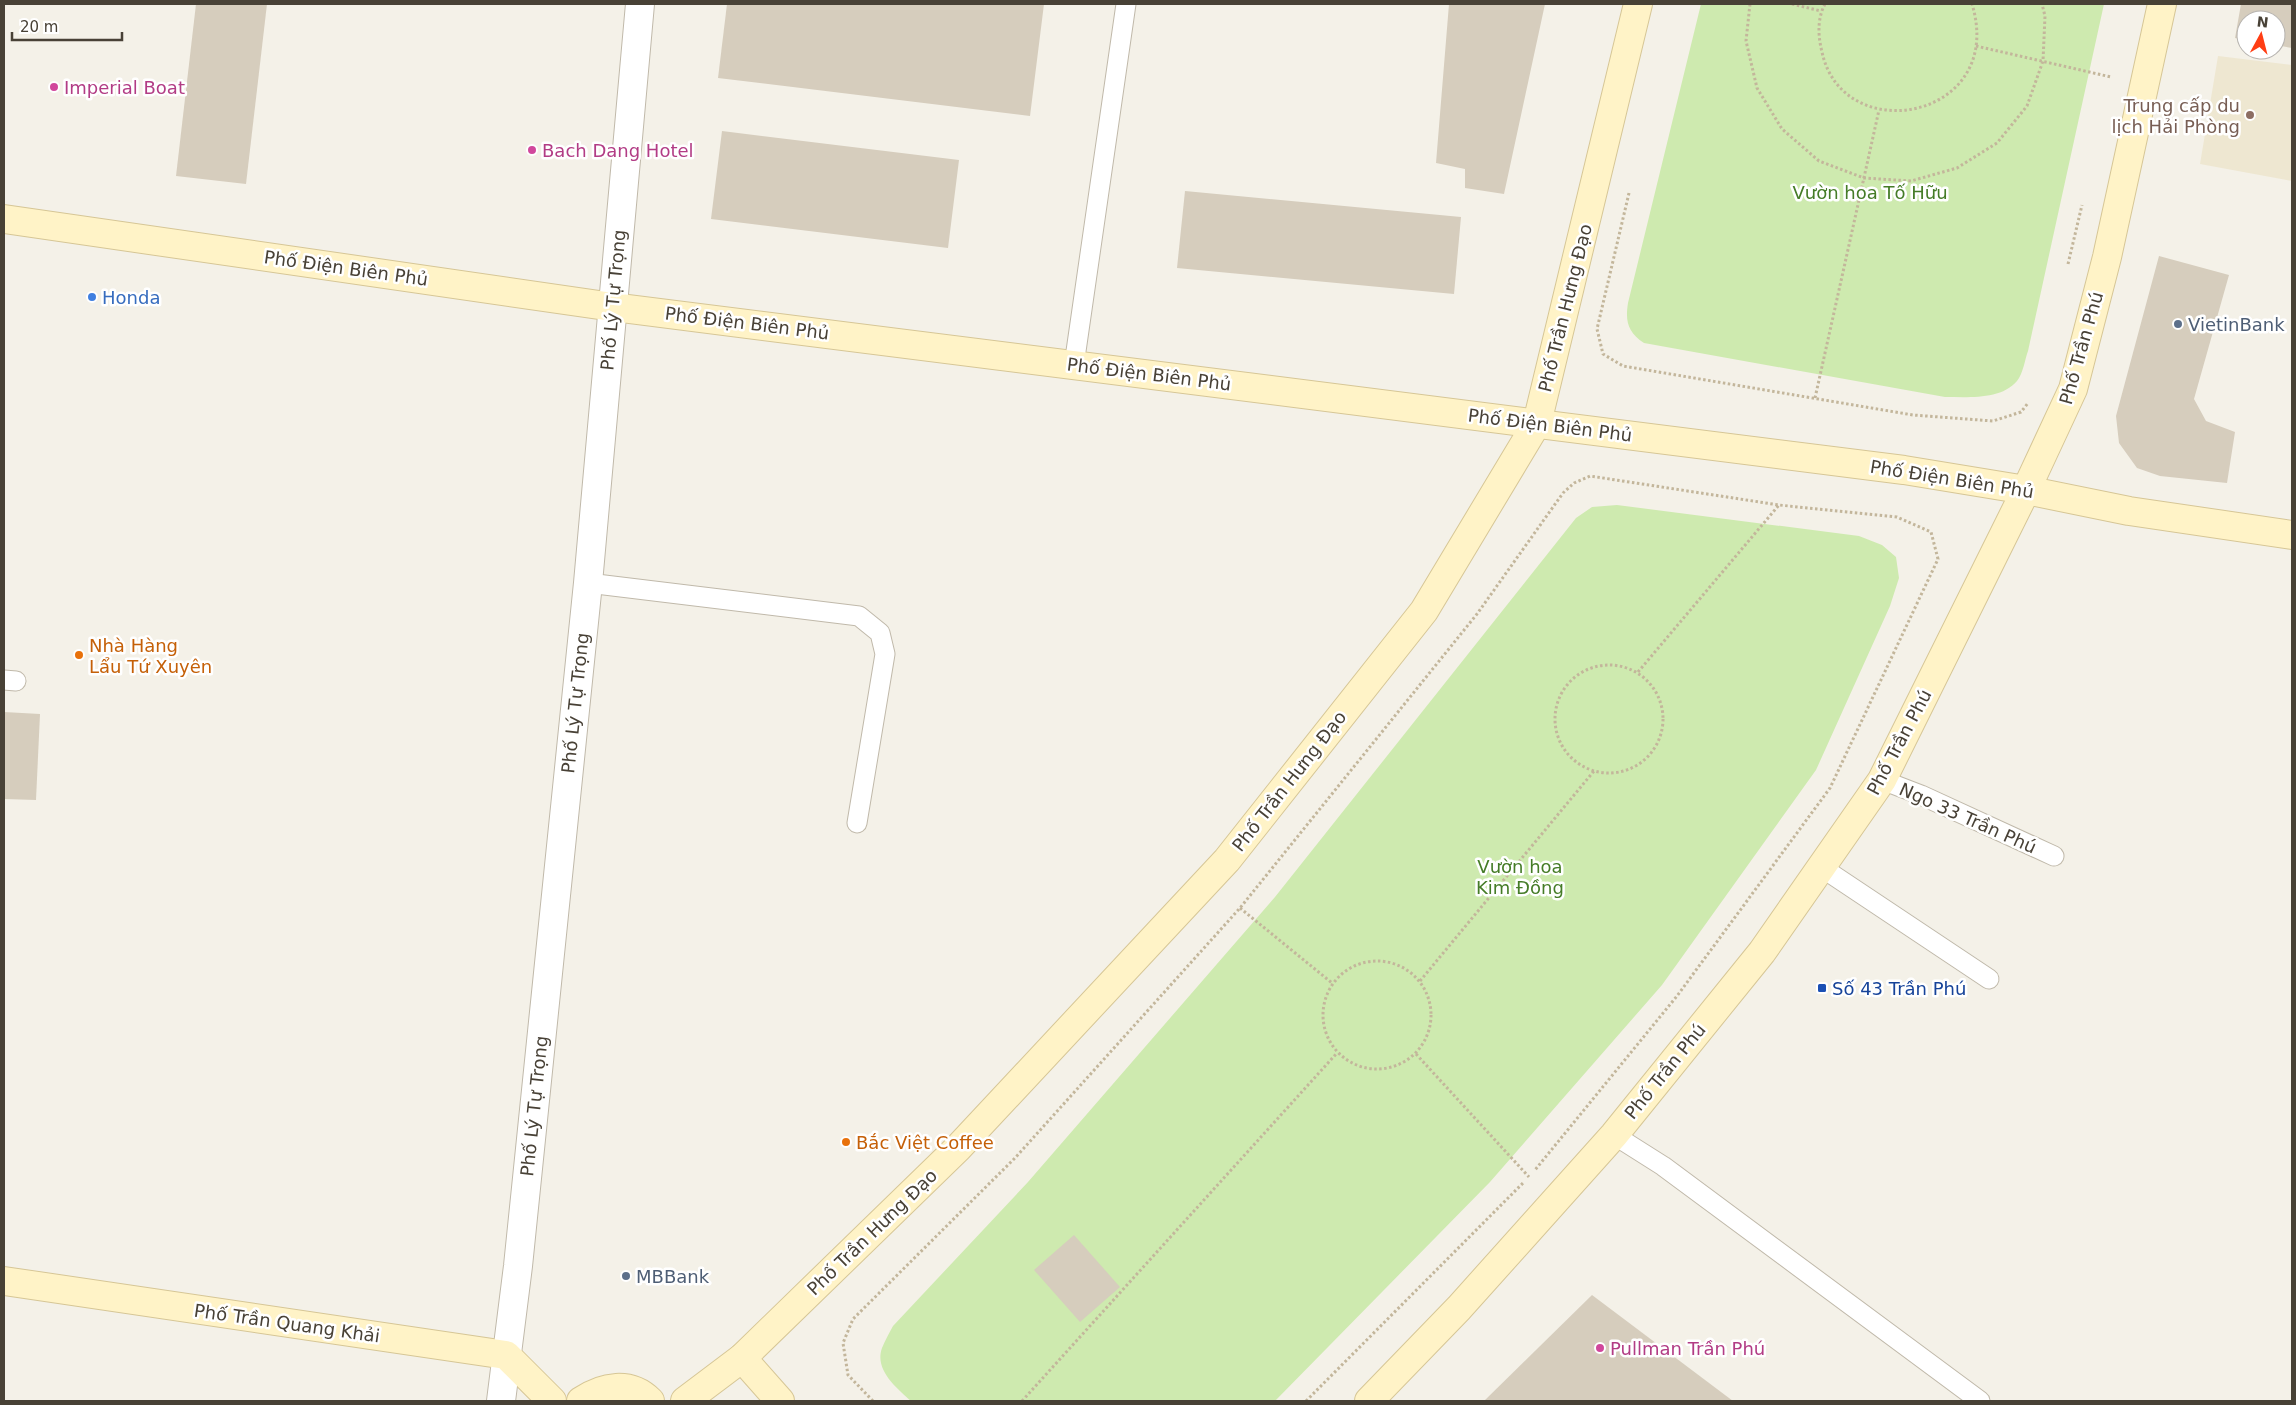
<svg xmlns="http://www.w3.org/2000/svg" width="2296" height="1405" viewBox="0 0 2296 1405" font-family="'DejaVu Sans',sans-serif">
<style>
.education{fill:#eee7d1}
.green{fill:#ceeaaf}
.building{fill:#d6cdbd}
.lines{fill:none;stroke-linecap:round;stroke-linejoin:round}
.lane-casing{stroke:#c0b9aa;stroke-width:21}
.street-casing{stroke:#c0b9aa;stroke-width:30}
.secondary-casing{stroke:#d6c696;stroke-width:30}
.path{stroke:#c3b69b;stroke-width:3;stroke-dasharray:2.5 2.5;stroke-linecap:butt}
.lane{stroke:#fff;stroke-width:19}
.street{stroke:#fff;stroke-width:28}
.secondary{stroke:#fff3c7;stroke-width:28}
.hotel-dot{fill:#d1479c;stroke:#fff;stroke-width:2}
.education-dot{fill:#8d6e63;stroke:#fff;stroke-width:2}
.shop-dot{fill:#3f7fe0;stroke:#fff;stroke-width:2}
.service-dot{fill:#5c6f8a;stroke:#fff;stroke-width:2}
.food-dot{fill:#e8710a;stroke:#fff;stroke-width:2}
.transit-dot{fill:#1a4fb4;stroke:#fff;stroke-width:2}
.labels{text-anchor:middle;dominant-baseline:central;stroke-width:5;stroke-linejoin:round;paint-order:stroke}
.hotel-label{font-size:18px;fill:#b23c85;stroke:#fff;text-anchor:start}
.education-label{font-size:18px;fill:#785e54;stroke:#fff;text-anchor:end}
.park-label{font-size:18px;fill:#457c27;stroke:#fff}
.street-label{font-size:18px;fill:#484136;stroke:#fff}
.shop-label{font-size:18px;fill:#366cbe;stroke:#fff;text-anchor:start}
.service-label{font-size:18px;fill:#4e5e75;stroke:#fff;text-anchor:start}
.food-label{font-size:18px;fill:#c56008;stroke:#fff;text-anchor:start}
.transit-label{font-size:18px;fill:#164399;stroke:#fff;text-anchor:start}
</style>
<rect width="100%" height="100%" fill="#f4f1e8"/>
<polygon class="education" points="2218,56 2292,65 2292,181 2200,164"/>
<g class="green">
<path d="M 1701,4 L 2104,4 L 2028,351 C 2025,359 2023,374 2017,381 C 2001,400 1969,397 1945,397 L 1644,343 C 1628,332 1625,322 1628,303 Z"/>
<path d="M 1617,505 L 1859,536 L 1882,545 L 1896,557 L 1899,578 L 1890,606 L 1816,770 L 1662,985 L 1490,1182 L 1275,1401 L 911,1401 C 897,1388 874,1370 882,1348 C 885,1341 889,1333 893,1326 L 1028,1182 L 1275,897 L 1576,518 L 1592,507 Z"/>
</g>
<g class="building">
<polygon points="196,4 267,4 246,184 176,176"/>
<polygon points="727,4 1044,4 1030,116 718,78"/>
<polygon points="1449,4 1545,4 1504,194 1465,188 1465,169 1436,163"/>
<polygon points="2241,4 2292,4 2292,48 2276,45 2276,20 2246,20 2246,40 2235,38"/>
<polygon points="722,131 959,160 948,248 711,219"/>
<polygon points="1185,191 1461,217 1454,294 1177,268"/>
<polygon points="2159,256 2229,275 2194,399 2206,421 2235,432 2227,483 2160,476 2137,468 2119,443 2116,416"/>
<polygon points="4,712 40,714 36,800 4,799"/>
<polygon points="1074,1235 1120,1287 1080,1322 1034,1270"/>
<polygon points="1592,1295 1733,1401 1484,1401"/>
</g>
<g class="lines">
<g class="lane-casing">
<g id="lane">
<polyline points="1074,365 1126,4"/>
<polyline points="588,583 859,616 880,633 885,654 857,823"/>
<polyline points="4,680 16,681"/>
<polyline points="1882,780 1921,795 2054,856"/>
<polyline points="1821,867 1989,979"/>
<polyline points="1614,1135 1663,1166 1980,1401"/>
</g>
</g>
<g class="street-casing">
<polyline id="street" points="501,1401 518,1266 588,583 640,4"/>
</g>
<g class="secondary-casing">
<g id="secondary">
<polyline points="4,219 613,307 1904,470 2026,490 2129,511 2292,535"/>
<polyline points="4,1281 506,1355 552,1401"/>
<polyline points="742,1358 780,1401"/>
<path d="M 581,1401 C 603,1386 630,1381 650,1401"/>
<polyline points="685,1401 742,1358 958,1148 1227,860 1424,611 1537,423 1638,4"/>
<polyline points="1369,1401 1459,1308 1614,1135 1762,952 1882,780 2026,490 2073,389 2107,257 2162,4"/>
</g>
</g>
<g class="path">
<polyline points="1750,4 1746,41 1757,88 1782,129 1819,161 1864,178 1911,181 1957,168 1997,143 2027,106 2043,61 2045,16 2042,4"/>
<polyline points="1792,4 1821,11"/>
<path d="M 1825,4 C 1817,19 1818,36 1822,52 C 1843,150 2007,119 1972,4"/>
<polyline points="1976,46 2111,77"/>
<polyline points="1629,193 1597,329 1603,354 1623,366 1913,415 1993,421 2021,412 2028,403"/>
<polyline points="2068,264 2082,205"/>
<polyline points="1815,398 1879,110"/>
<circle cx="1609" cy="719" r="54"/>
<polyline points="1638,672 1779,505"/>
<polyline points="1240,908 1332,983"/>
<circle cx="1377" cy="1015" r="54"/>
<polyline points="1420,981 1594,771"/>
<polyline points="1416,1054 1529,1177"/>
<polyline points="873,1401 848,1375 843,1343 853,1319 1015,1158 1240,908 1477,614 1563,493 1574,483 1590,476 1779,505 1897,517 1931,532 1938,559 1830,788 1677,996 1535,1170"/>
<polyline points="1022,1401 1337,1053"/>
<polyline points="1306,1401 1524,1182"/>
</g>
<use href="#lane" class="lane"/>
<use href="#street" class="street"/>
<use href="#secondary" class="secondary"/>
</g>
<g class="hotel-dot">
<circle cx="54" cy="87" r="5"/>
<circle cx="532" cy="150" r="5"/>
<circle cx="1600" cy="1348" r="5"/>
</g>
<circle class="education-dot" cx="2250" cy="115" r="5"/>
<circle class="shop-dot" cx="92" cy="297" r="5"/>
<g class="service-dot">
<circle cx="2178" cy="324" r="5"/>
<circle cx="626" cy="1276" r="5"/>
</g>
<g class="food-dot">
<circle cx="79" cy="655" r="5"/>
<circle cx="846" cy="1142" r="5"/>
</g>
<rect class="transit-dot" x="1817" y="983" width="10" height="10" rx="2.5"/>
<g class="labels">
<g class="hotel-label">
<text x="64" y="87">Imperial Boat</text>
<text x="542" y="150">Bach Dang Hotel</text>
<text x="1610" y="1348">Pullman Trần Phú</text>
</g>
<g class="education-label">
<text x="2240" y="105">Trung cấp du<tspan x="2240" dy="21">lịch Hải Phòng</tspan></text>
</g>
<g class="park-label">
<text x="1870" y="192">Vườn hoa Tố Hữu</text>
<text x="1520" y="866">Vườn hoa<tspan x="1520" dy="21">Kim Đồng</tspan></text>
</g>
<g class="street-label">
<text transform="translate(346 268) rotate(8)">Phố Điện Biên Phủ</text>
<text transform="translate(613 300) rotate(-85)">Phố Lý Tự Trọng</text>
<text transform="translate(1565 308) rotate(-76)">Phố Trần Hưng Đạo</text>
<text transform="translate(747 323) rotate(7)">Phố Điện Biên Phủ</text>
<text transform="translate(2081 348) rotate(-74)">Phố Trần Phú</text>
<text transform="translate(1149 374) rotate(7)">Phố Điện Biên Phủ</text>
<text transform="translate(1550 425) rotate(7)">Phố Điện Biên Phủ</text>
<text transform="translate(1952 479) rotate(9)">Phố Điện Biên Phủ</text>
<text transform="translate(575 703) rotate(-84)">Phố Lý Tự Trọng</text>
<text transform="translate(1899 742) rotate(-62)">Phố Trần Phú</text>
<text transform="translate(1289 781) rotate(-52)">Phố Trần Hưng Đạo</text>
<text transform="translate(1968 818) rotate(24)">Ngo 33 Trần Phú</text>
<text transform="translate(1665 1071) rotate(-51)">Phố Trần Phú</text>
<text transform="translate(534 1106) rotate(-84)">Phố Lý Tự Trọng</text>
<text transform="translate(872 1232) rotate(-44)">Phố Trần Hưng Đạo</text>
<text transform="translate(287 1323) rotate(8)">Phố Trần Quang Khải</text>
</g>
<g class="shop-label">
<text x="102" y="297">Honda</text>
</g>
<g class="service-label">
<text x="2188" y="324">VietinBank</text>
<text x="636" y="1276">MBBank</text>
</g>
<g class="food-label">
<text x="89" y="645">Nhà Hàng<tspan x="89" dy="21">Lẩu Tứ Xuyên</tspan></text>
<text x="856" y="1142">Bắc Việt Coffee</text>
</g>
<g class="transit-label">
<text x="1832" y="988">Số 43 Trần Phú</text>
</g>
</g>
<rect width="2296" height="1405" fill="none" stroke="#484136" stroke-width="10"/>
<g transform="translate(2261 35) rotate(7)"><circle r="24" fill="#ffffff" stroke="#b6b3af"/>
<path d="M0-4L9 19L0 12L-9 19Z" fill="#ff3e14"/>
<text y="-8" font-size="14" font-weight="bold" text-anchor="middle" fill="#484136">N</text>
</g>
<path d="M12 32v8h110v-8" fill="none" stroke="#484136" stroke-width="2.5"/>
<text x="20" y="32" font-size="15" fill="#484136" stroke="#ffffff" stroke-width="4" paint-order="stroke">20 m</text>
</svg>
